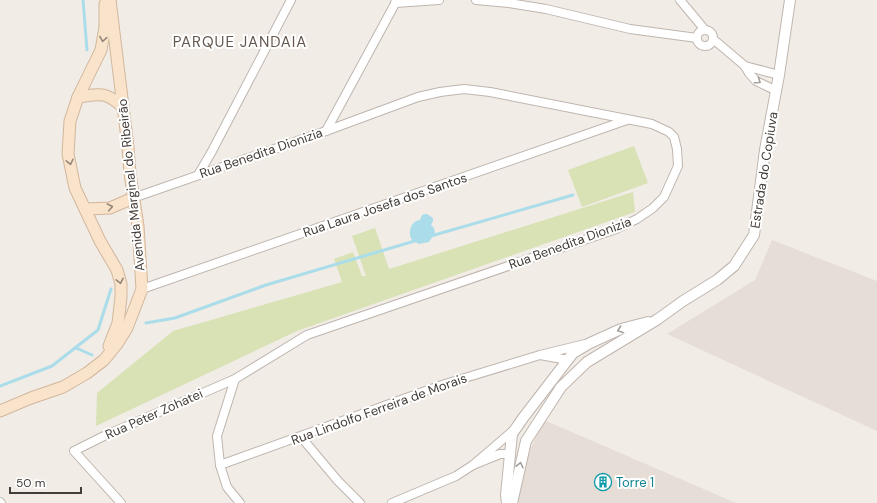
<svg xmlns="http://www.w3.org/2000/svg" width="877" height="503" viewBox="0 0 877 503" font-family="'DM Sans',sans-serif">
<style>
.residential{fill:#e5ddd6}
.green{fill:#d8e2b4}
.water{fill:#aadde9}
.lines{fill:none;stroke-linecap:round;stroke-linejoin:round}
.stream{stroke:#aadde9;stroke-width:3}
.minor-casing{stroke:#bfb5ae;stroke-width:10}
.tertiary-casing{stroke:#bfb5ae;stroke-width:12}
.secondary-casing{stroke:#d0b79d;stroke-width:13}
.minor{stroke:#fff;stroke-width:8}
.tertiary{stroke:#fff;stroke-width:10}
.secondary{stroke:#f9e3ca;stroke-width:11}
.oneway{stroke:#958779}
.oneway2{stroke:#a29e9b}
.labels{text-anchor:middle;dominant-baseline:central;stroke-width:4;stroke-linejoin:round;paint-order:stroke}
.street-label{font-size:13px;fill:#443c37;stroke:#fff}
.culture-label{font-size:13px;fill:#0d838f;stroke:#fff;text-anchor:start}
.quarter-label{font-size:15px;letter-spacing:1px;fill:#66584f;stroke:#fff}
</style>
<rect width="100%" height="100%" fill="#f2ece7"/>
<g class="residential">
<polygon points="772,240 877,281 877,431 667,334 755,280"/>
<polygon points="544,420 736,503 518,503 522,481 530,450"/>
</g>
<g class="green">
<polygon points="634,146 648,183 582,207 568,170"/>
<polygon points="633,192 635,212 297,331 96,426 97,393 173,331 342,282 334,259 353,252 362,276 366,276 352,236 375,228 389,269"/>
</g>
<path class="water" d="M 425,214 L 427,214 L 433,218 L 433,221 L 431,225 L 434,228 L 435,233 L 429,242 L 419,244 L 411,239 C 408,231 411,221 420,220 L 422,215 Z"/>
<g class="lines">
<g class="stream">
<polyline points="83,0 87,50"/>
<polyline points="431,236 573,195"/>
<polyline points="146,323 175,318 266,285 418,240"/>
<polyline points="76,348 92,355"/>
<polyline points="0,386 52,366 98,330 111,289"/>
</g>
<g class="minor-casing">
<g id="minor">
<polyline points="476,0 509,3 546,9 630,29 697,38"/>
<polyline points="680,0 705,30"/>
<polyline points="395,3 439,0"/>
<circle cx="705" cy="38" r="8"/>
<polyline points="713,39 745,66 749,73 756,81 777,91"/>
<polyline points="745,66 779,75"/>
<polyline points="326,131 397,0"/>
<polyline points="198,175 211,153 291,0"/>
<polyline points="142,289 627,120"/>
<polyline points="568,360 540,355 585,344"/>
<polyline points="235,379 217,436 220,465 227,487 240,503"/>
<polyline points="301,437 338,481 360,503"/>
<polyline points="510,454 500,454 473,465 515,429"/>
<polyline points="220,465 445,384 540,355"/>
<polyline points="0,502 1,503"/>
<polyline points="121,503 74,451 104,436 235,379 307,335 616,229 637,219 653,208 664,197 678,166 677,149 674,137 669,132 652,124 490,92 464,89 440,92 418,97 326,131 133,198"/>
<polyline points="392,503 456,476 473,465"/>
</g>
</g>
<g class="tertiary-casing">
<g id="tertiary">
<polyline points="507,503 506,495 512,434 523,418 573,353 590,343 621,329 648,322"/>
<polyline points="512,503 526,441 561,387 587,362 658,319 683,301 717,280 734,266 754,235 765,150 779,75 790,0"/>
</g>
</g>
<g class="secondary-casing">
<g id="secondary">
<polyline points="105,4 105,27 101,50 78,97 70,121 68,154 75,188 100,241 117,270 121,284 121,297 118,323 109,346"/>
<path d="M 78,97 C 100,94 104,91 122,106"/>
<polyline points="85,209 110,208 133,198"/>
<polyline points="0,411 31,398 63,387 87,373 104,360 117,344 127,328 142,289 138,226 130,174 128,147 110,0"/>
</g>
</g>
<use href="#minor" class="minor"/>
<use href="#tertiary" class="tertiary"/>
<use href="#secondary" class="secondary"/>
</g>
<defs><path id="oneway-chevron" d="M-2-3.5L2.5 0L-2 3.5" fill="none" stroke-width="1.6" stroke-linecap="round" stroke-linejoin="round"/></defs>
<g class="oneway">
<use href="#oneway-chevron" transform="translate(103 39) rotate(99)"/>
<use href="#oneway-chevron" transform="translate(70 162) rotate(77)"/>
<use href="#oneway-chevron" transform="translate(110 207) rotate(-11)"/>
<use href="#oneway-chevron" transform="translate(120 281) rotate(78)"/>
</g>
<g class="oneway2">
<use href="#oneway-chevron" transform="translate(758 81) rotate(35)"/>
<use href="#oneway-chevron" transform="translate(620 330) rotate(160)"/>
<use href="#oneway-chevron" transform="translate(520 465) rotate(-77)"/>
</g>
<defs>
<g id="building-ring" transform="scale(0.9)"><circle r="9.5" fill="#fff" stroke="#0f9aa8" stroke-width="1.5"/><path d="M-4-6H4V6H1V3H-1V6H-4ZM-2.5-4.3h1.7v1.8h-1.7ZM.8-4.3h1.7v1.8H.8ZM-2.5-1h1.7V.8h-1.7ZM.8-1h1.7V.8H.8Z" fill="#0f9aa8"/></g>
</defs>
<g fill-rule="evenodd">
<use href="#building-ring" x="603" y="482"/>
</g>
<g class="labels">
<g class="street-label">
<text transform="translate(261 153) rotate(-19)">Rua Benedita Dionizia</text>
<text transform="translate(764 170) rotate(-81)">Estrada do Copiuva</text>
<text transform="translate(131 185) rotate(-96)">Avenida Marginal do Ribeirão</text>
<text transform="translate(385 205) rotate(-19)">Rua Laura Josefa dos Santos</text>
<text transform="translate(570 243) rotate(-20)">Rua Benedita Dionizia</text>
<text transform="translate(379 409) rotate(-20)">Rua Lindolfo Ferreira de Morais</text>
<text transform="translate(154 414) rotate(-24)">Rua Peter Zohatei</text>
</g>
<g class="culture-label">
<text x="616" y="482">Torre 1</text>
</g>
<g class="quarter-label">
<text x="240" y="42">PARQUE JANDAIA</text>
</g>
</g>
<path d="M10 487v6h71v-6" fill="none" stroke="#443c37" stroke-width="2"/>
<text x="16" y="487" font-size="12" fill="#443c37" stroke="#ffffff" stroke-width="3" paint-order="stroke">50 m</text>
</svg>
